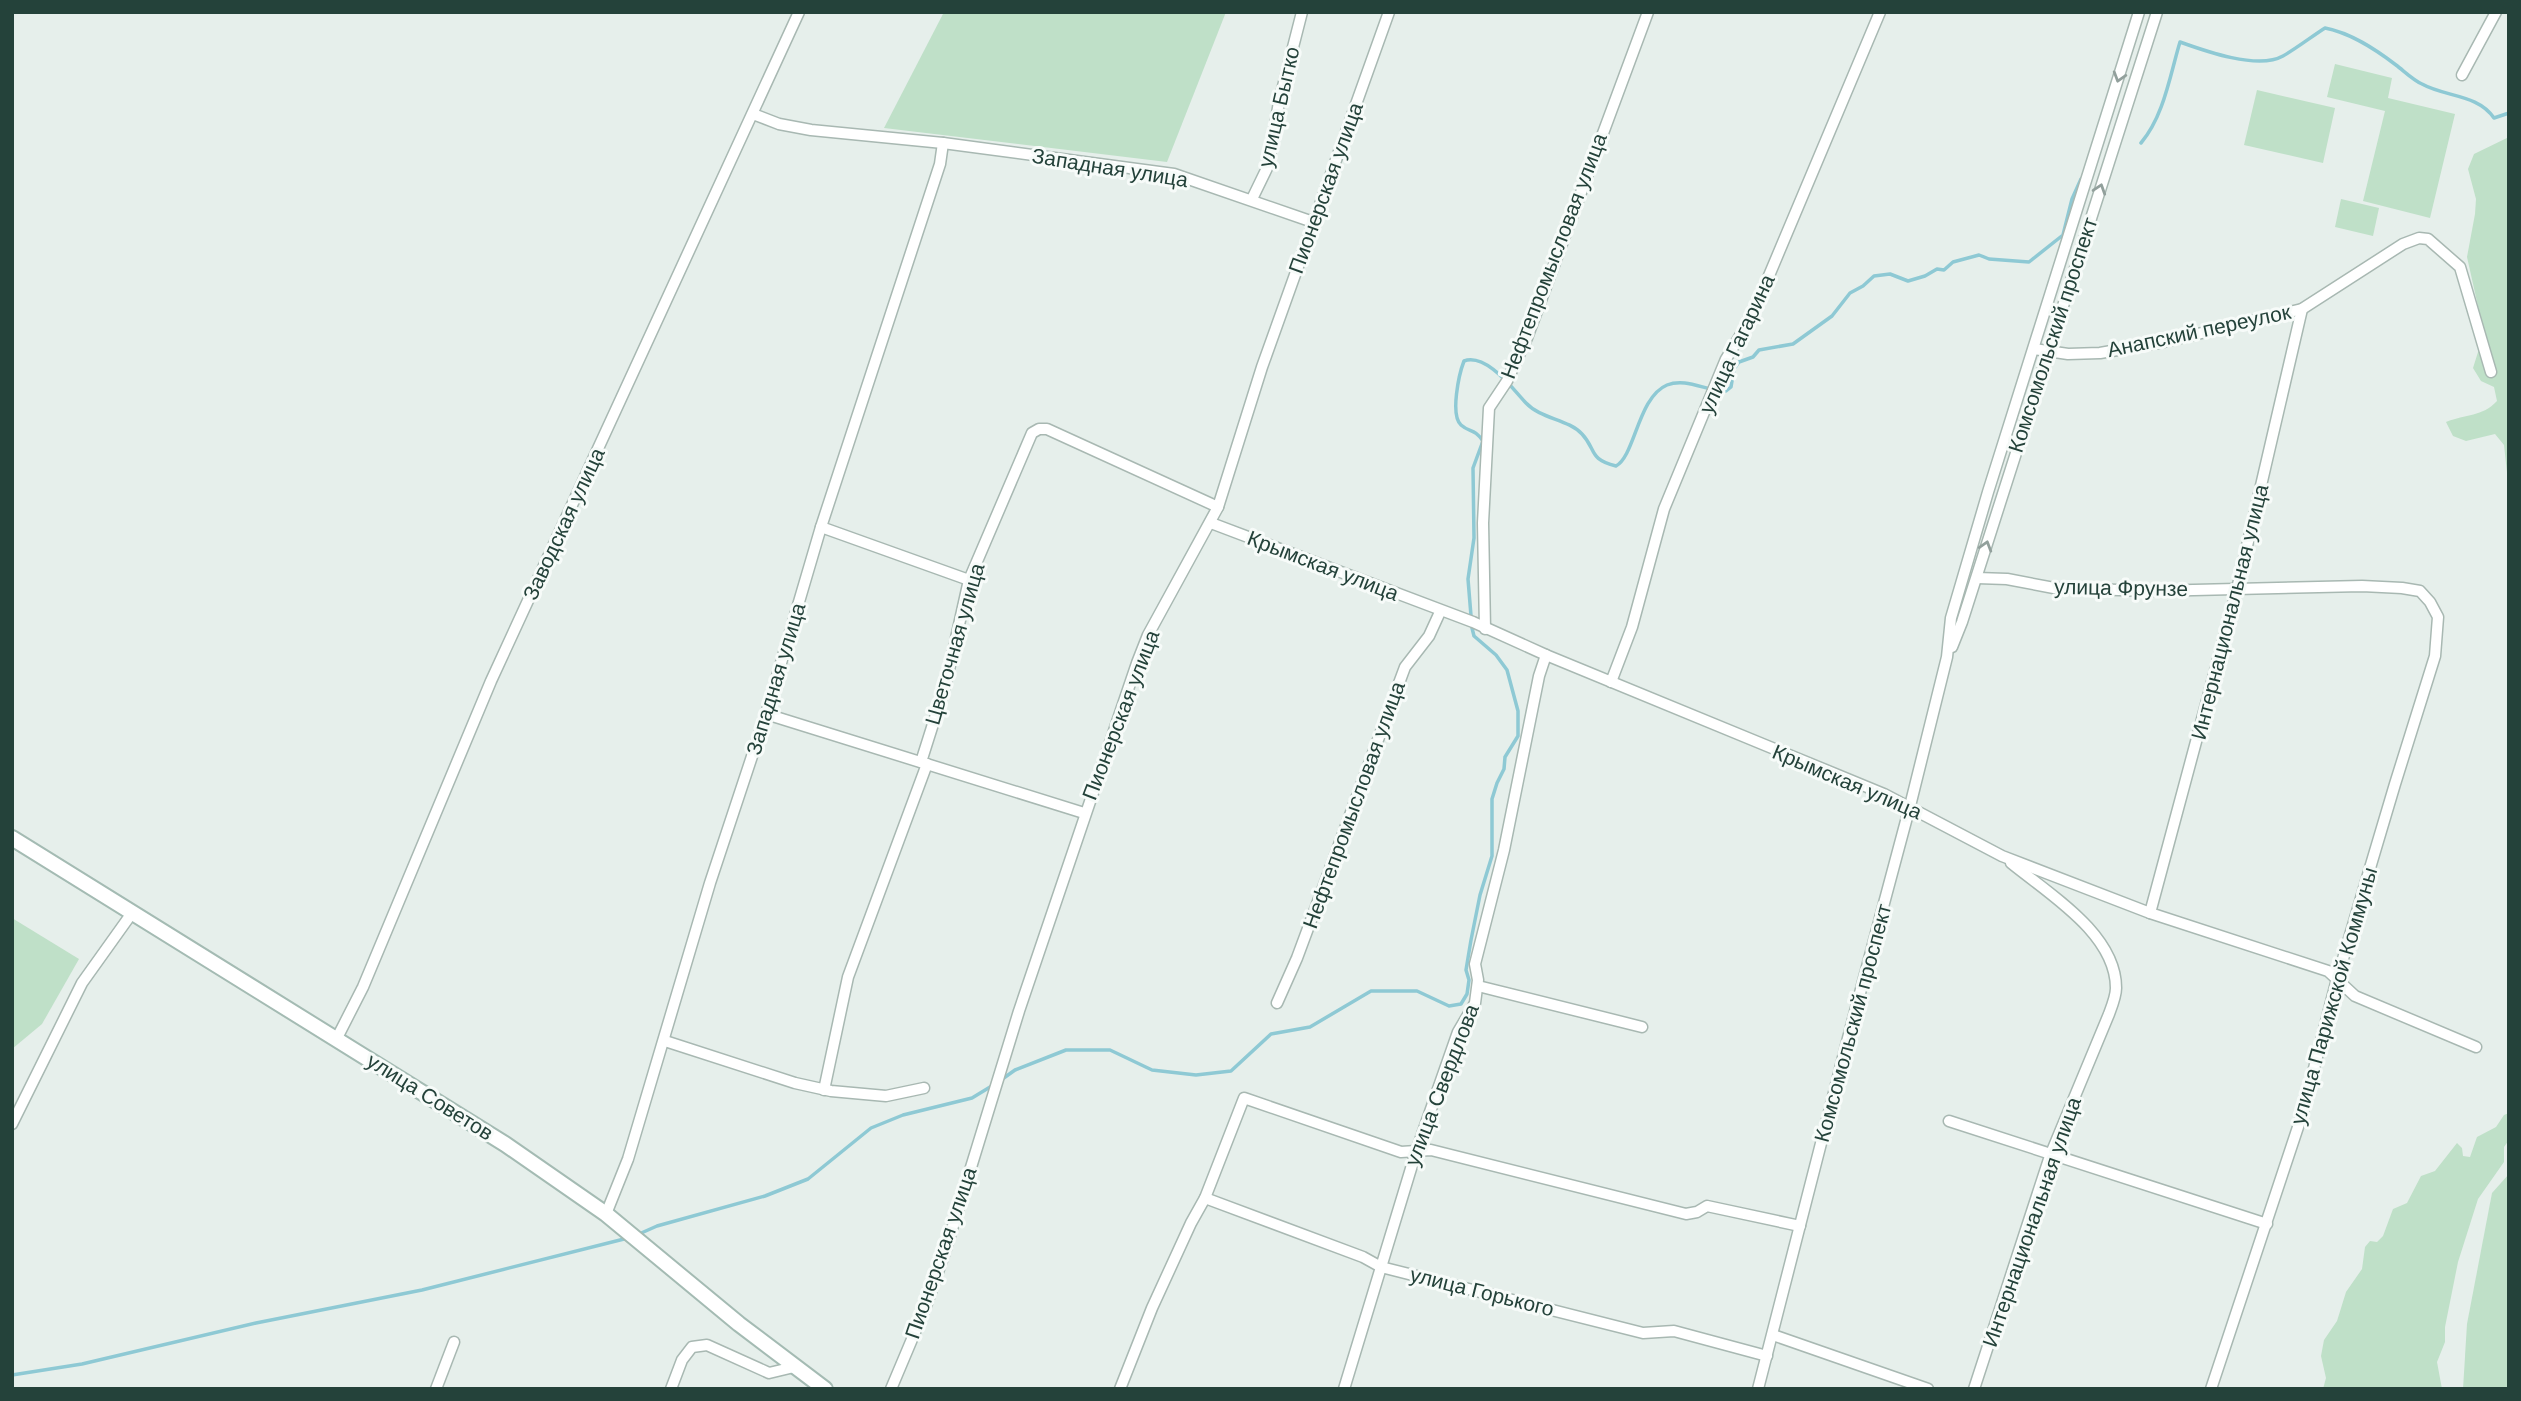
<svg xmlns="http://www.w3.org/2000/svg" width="2521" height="1401" viewBox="0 0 2521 1401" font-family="'DM Sans',sans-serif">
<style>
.green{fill:#bfe0c8}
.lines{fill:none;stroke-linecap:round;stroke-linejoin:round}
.stream{stroke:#8ec9d4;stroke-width:3.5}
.minor-casing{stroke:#a8b8b2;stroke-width:13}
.secondary-casing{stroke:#a4bbb3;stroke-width:18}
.minor{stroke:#fff;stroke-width:10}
.secondary{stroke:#fff;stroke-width:14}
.oneway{stroke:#92a09c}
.labels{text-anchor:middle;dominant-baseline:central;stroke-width:6;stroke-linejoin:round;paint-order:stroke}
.street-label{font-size:21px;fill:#24423a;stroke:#f7fbf9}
</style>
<rect width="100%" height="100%" fill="#e6efeb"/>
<g class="green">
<polygon points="944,12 1226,12 1167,162 884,128"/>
<polygon points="2335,64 2392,78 2388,98 2455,114 2430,218 2363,201 2385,111 2327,97"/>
<polygon points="2257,90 2335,108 2323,163 2244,145"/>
<path d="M 2509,137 L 2509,491 L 2504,445 L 2495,434 L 2466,441 L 2453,436 L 2446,422 C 2466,414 2482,417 2497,401 L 2494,387 L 2481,381 L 2473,368 L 2484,333 L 2467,257 L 2475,214 L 2476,199 L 2468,169 L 2474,154 Z"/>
<polygon points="2341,199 2379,208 2373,236 2335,227"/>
<polygon points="12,918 79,959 42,1024 12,1049"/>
<polygon points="2509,1113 2509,1140 2504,1147 2504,1162 2478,1199 2458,1262 2445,1327 2445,1342 2437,1362 2442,1389 2323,1389 2326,1378 2321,1356 2324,1340 2337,1321 2346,1292 2362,1269 2365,1247 2370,1241 2377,1242 2383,1236 2393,1209 2407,1203 2421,1176 2435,1171 2457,1143 2462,1148 2463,1156 2470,1157 2477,1137 2496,1127 2504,1115"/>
<polygon points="2509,1174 2509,1389 2463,1389 2467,1324 2492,1193"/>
</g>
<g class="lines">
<g class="stream">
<path d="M 2141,143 C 2164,116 2170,75 2180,42 C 2205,51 2258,70 2283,56 C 2297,48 2311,37 2325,28 C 2351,33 2375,49 2396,65 C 2404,71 2413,80 2422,84 C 2445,97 2478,94 2494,118 L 2509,113"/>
<path d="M 1001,1080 L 1015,1070 L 1066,1050 L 1110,1050 L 1152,1070 L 1196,1075 L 1231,1071 L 1271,1034 L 1310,1027 L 1371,991 L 1417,991 L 1449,1006 L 1461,1004 L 1467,994 L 1469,980 L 1466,970 L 1471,940 L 1480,895 L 1492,856 L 1492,799 L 1497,783 L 1504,769 L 1505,757 L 1518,736 L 1518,711 L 1507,670 L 1496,655 L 1474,636 L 1472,628 L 1468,579 L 1474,538 L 1473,468 L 1483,441 C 1474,428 1470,433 1461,425 C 1450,415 1459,374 1464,361 C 1486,353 1512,388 1526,403 C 1541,419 1568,419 1582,434 C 1597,450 1588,459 1616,466 C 1635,456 1638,397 1667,385 C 1687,377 1707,392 1726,391 L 1731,387 L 1734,369 L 1739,362 L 1753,357 L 1759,350 L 1793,344 L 1832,316 L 1850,293 L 1863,286 L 1874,276 L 1890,274 L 1908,281 L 1925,276 L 1937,269 L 1944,270 L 1953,262 L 1979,255 L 1989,259 L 2029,262 L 2063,235 L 2072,199 L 2081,179"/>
<polyline points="639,1234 657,1226 765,1196 808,1179 871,1128 903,1115 972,1098 995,1084"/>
<polyline points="12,1375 82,1364 256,1323 422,1290 628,1238"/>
</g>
<g class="minor-casing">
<g id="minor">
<polyline points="2462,75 2496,12"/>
<polyline points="753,114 779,124 811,130 943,143 1174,174 1313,222"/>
<polyline points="1252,199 1268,166 1279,102 1302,12"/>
<polyline points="2034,349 2068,354 2100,353 2164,342 2302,309 2403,244 2419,238 2428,239 2460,267 2491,372"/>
<polyline points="1211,523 1473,622 1546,655 1884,794 2002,856 2150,913 2328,971 2355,996 2476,1047"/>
<polyline points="821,527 969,580"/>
<polyline points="1977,578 2007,579 2054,588 2152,591 2362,586 2402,588 2420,591 2430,602 2438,617 2435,656 2395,784 2337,979 2302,1115 2211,1389"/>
<polyline points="1485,629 1483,523 1489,408 1507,381 1527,338 1648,12"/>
<polyline points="1952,647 1962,622 2157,12"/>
<polyline points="1611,682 1632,627 1664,509 1726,359 1752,316 1880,12"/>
<polyline points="766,714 1084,813"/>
<polyline points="921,762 946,683 969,580 1032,433 1039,429 1047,429 1218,507"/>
<polyline points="2150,913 2237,589 2302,309"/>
<polyline points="1478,986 1642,1027"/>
<polyline points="1277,1003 1297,958 1405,667 1429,636 1440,612"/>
<polyline points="337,1038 363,987 491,681 799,12"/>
<polyline points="665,1041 795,1083 831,1091 886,1096 924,1088"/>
<polyline points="824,1090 848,977 927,764"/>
<polyline points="1949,1121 2267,1224"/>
<polyline points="12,1124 82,983 132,913"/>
<polyline points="1205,1198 1363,1257 1381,1267 1643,1333 1674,1331 1767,1356"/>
<polyline points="606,1214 628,1159 710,883 766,714 821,527 940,164 943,143"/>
<polyline points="1773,1335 1928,1389"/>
<polyline points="436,1389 454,1342"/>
<polyline points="671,1389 682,1360 692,1347 707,1345 769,1373 794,1367"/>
<polyline points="891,1389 926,1306 945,1252 1019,1011 1137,663 1148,635 1218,507 1262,367 1389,12"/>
<polyline points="1120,1389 1152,1308 1191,1223 1205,1198 1244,1098 1401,1152 1431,1150 1686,1214 1697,1212 1707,1206 1800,1226"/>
<polyline points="1344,1389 1416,1152 1458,1032 1475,1003 1478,980 1475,964 1504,850 1539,676 1546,655"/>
<polyline points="1758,1389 1848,1038 1910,806 1947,657 1951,618 1988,492 2139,12"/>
<path d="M 1974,1389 L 2050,1156 L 2109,1014 C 2112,1006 2116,996 2116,988 C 2116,934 2049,894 2011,863"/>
</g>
</g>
<g class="secondary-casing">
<polyline id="secondary" points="12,838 505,1144 606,1214 739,1324 825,1389"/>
</g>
<use href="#minor" class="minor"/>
<use href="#secondary" class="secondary"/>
</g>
<defs><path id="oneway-chevron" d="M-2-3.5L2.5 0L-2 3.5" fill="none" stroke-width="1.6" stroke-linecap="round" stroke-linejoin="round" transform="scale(1.75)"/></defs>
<g class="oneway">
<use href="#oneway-chevron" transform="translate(2119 77) rotate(107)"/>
<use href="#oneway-chevron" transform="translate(2100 189) rotate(-72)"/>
<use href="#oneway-chevron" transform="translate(1986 546) rotate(-73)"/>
</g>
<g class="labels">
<g class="street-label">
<text transform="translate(1279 107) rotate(-77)">улица Бытко</text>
<text transform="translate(1110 168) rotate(9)">Западная улица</text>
<text transform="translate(1326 188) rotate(-70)">Пионерская улица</text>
<text transform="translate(1554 256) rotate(-69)">Нефтепромысловая улица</text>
<text transform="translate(2199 331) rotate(-12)">Анапский переулок</text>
<text transform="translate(2053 335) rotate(-72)">Комсомольский проспект</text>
<text transform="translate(1737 344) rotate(-65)">улица Гагарина</text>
<text transform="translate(564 524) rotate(-65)">Заводская улица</text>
<text transform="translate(1323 566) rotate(21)">Крымская улица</text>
<text transform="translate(2121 588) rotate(1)">улица Фрунзе</text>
<text transform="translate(2230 612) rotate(-76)">Интернациональная улица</text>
<text transform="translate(955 644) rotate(-74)">Цветочная улица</text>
<text transform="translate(776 679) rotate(-73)">Западная улица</text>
<text transform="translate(1121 715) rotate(-69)">Пионерская улица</text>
<text transform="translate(1847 782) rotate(23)">Крымская улица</text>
<text transform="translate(1354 805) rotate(-70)">Нефтепромысловая улица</text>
<text transform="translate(2334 996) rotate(-74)">улица Парижской Коммуны</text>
<text transform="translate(1853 1023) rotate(-75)">Комсомольский проспект</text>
<text transform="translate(1442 1085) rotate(-69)">улица Свердлова</text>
<text transform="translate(430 1097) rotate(32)">улица Советов</text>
<text transform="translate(2032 1222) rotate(-71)">Интернациональная улица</text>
<text transform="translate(941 1253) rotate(-71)">Пионерская улица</text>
<text transform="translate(1482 1292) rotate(14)">улица Горького</text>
</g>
</g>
<rect width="2521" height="1401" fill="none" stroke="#24423a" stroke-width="28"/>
</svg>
